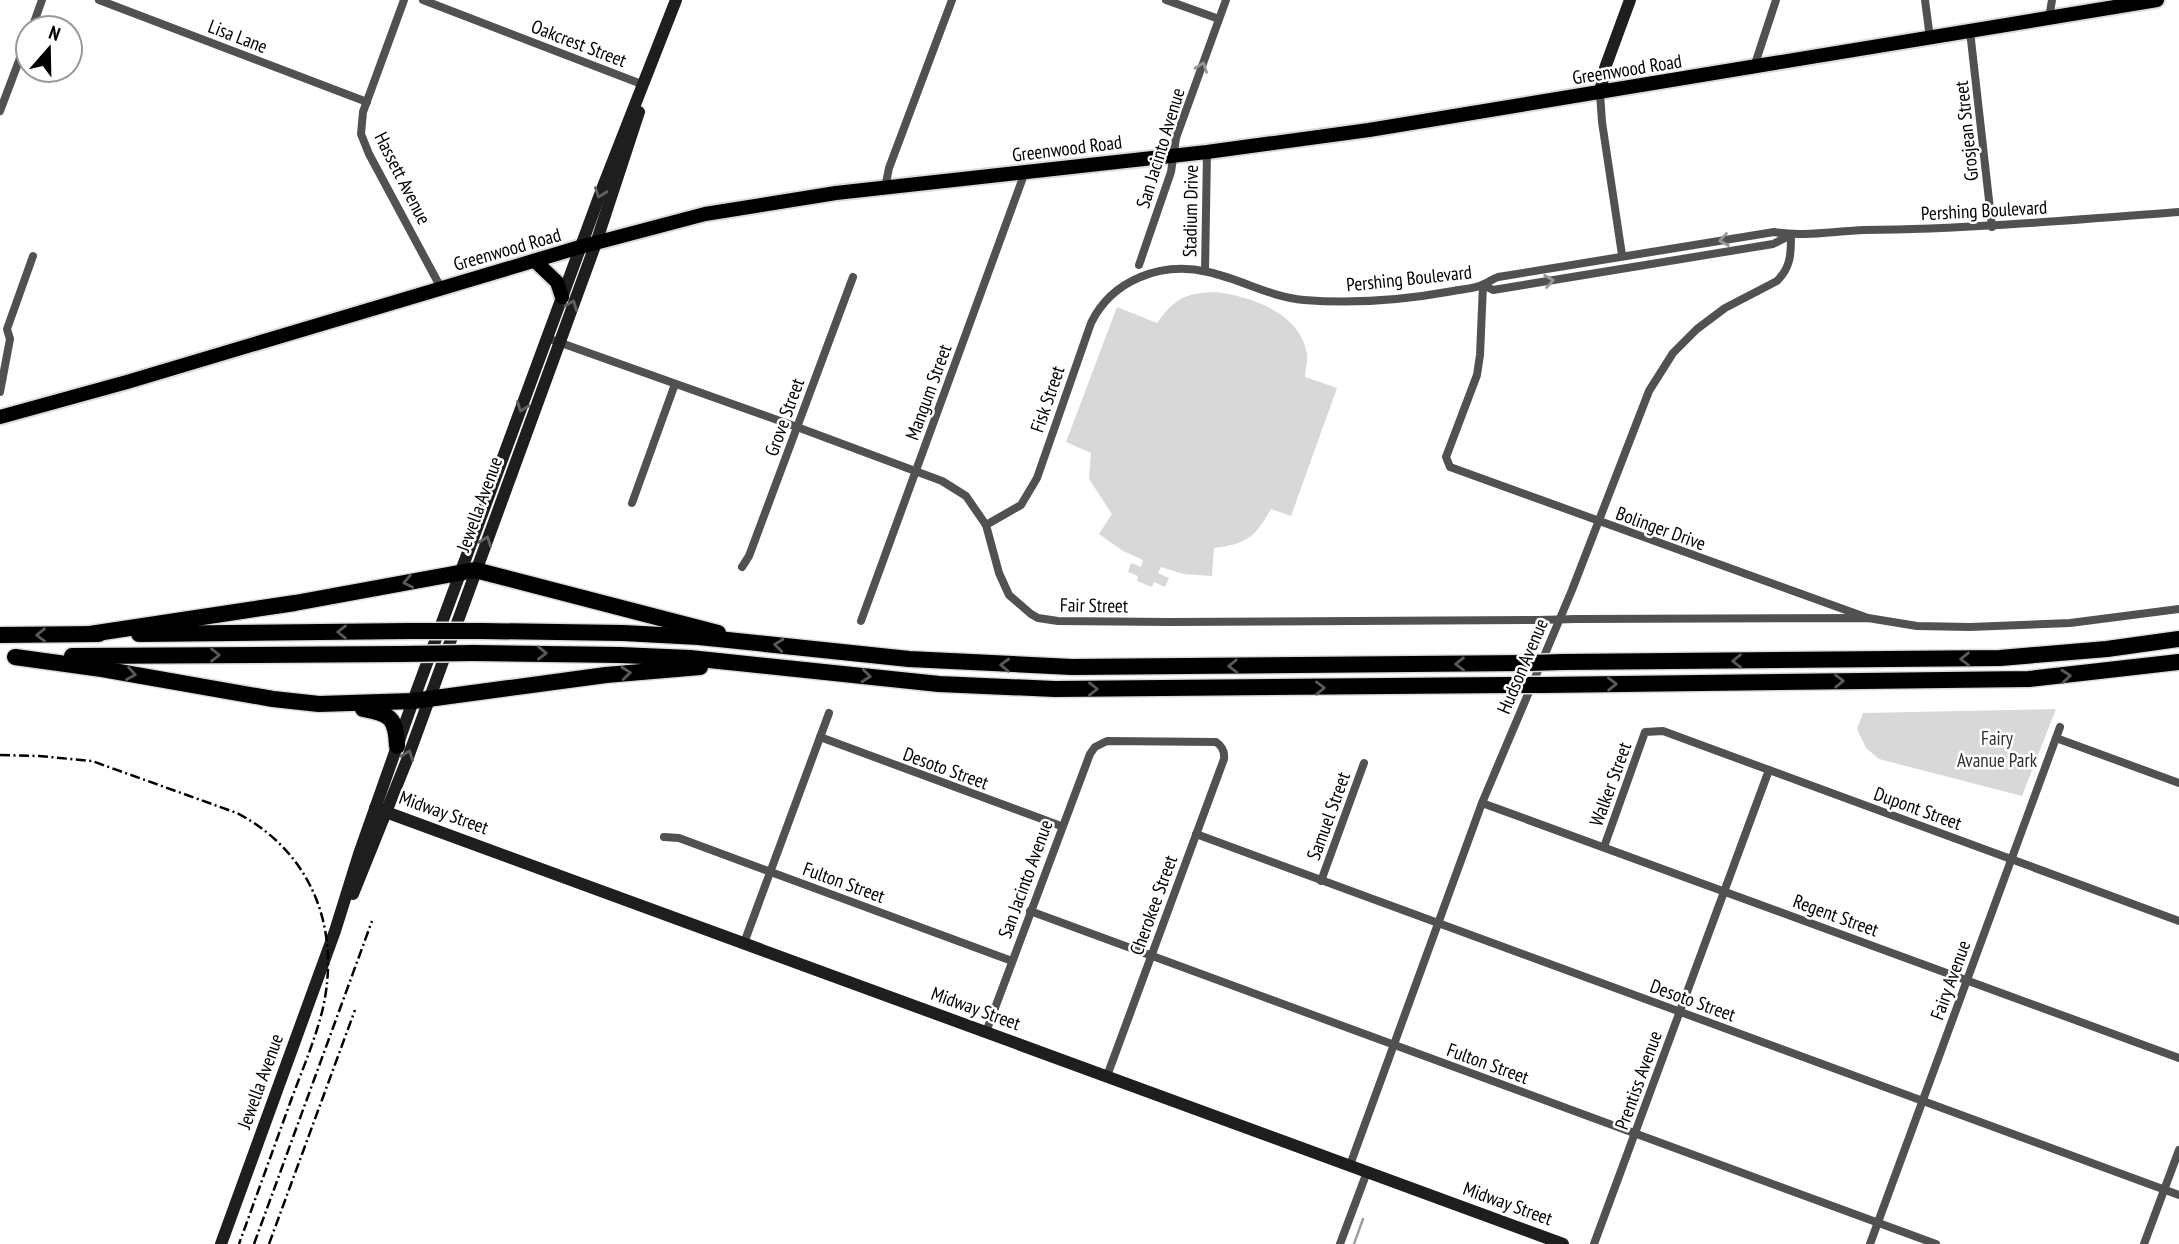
<svg xmlns="http://www.w3.org/2000/svg" width="2179" height="1244" viewBox="0 0 2179 1244" font-family="'PT Sans Narrow',sans-serif">
<style>
.green{fill:#d8d8d8}
.lines{fill:none;stroke-linecap:round;stroke-linejoin:round}
.stream{stroke:#9f9f9f;stroke-width:2.5}
.primary-casing{stroke:#dbdbdb;stroke-width:18}
.highway-casing{stroke:#dbdbdb;stroke-width:19}
.street{stroke:#515151;stroke-width:8}
.secondary{stroke:#1e1e1e;stroke-width:12}
.primary{stroke:#000;stroke-width:14}
.highway{stroke:#000;stroke-width:16}
.rail{stroke:#000;stroke-width:2.5;stroke-dasharray:10 3.5 2 3.5;stroke-linecap:butt}
.highway-bridge-casing{stroke:#dbdbdb;stroke-width:19;stroke-linecap:butt}
.street-bridge{stroke:#515151;stroke-width:8}
.highway-bridge{stroke:#000;stroke-width:16}
.oneway{stroke:#979797}
.oneway2{stroke:#626262}
.oneway3{stroke:#595959}
.labels{text-anchor:middle;dominant-baseline:central;stroke-width:5;stroke-linejoin:round;paint-order:stroke}
.street-label{font-size:19px;fill:#000;stroke:#fff}
.park-label{font-size:19px;fill:#2f2f2f;stroke:#fff}
</style>
<rect width="100%" height="100%" fill="#fff"/>
<g class="green">
<path d="M 1216,292 C 1253,297 1300,313 1307,354 C 1308,361 1305,370 1305,377 L 1337,388 L 1291,516 L 1271,509 C 1255,537 1247,544 1214,548 L 1212,576 L 1184,574 L 1161,567 L 1158,573 L 1169,578 L 1165,587 L 1154,582 L 1152,587 L 1137,581 L 1138,576 L 1128,572 L 1131,563 L 1141,567 L 1143,560 L 1123,551 L 1099,534 L 1112,514 L 1089,479 L 1091,453 L 1066,442 L 1117,307 L 1157,323 C 1175,298 1185,293 1216,292 Z"/>
<polygon points="2056,709 2022,796 1879,759 1866,748 1857,729 1863,713"/>
</g>
<g class="lines">
<polyline class="stream" points="1354,1244 1363,1219"/>
<g class="primary-casing">
<g id="primary">
<polyline points="535,261 557,282 562,297"/>
<polyline points="0,417 127,382 580,247 705,214 836,193 1207,152 1369,130 2157,0"/>
</g>
</g>
<g class="highway-casing">
<g id="highway">
<polyline points="482,631 623,633 699,637 909,659 1072,667 1529,663"/>
<polyline points="90,634 295,603 475,570 718,633"/>
<polyline points="139,634 410,631"/>
<polyline points="0,635 99,634"/>
<polyline points="473,653 620,655 690,658 939,684 1055,689 1507,685"/>
<polyline points="72,656 400,654"/>
<polyline points="15,657 102,669 273,699 319,704 413,701 606,675 700,667"/>
<polyline points="1563,662 2000,658 2107,649 2179,639"/>
<polyline points="1543,685 2029,679 2179,662"/>
<path d="M 363,709 C 390,714 396,717 397,746"/>
</g>
</g>
<g class="street">
<polyline points="99,0 367,102"/>
<polyline points="404,0 363,112 361,134 369,154 441,288"/>
<polyline points="423,0 644,85"/>
<polyline points="1166,0 1219,19"/>
<polyline points="1925,0 1930,38"/>
<polyline points="2049,18 2052,0"/>
<polyline points="32,28 42,0"/>
<polyline points="1970,31 1992,227"/>
<polyline points="1754,67 1776,0"/>
<polyline points="1600,93 1602,122 1622,255"/>
<polyline points="0,111 28,37"/>
<polyline points="885,188 889,168 952,0"/>
<polyline points="1139,265 1171,172 1176,138 1226,0"/>
<polyline points="1205,271 1207,152"/>
<polyline points="1483,285 1480,355 1477,375 1446,457 1450,467 1868,618"/>
<polyline points="1483,285 1493,290 1773,244 1791,235"/>
<polyline points="547,338 797,427 942,481 966,496 986,525 999,573 1009,595 1031,614 1038,618 1058,621 1169,622 1538,620"/>
<polyline points="0,392 10,339 7,329 33,256"/>
<polyline points="632,503 675,384"/>
<path d="M 986,525 L 1021,505 L 1037,478 L 1091,323 C 1112,280 1161,261 1208,272 C 1241,279 1270,297 1304,300 C 1354,304 1404,300 1453,291 C 1462,289 1475,289 1484,284 C 1489,282 1492,279 1498,277 L 1774,232 C 1803,237 1834,231 1864,230 C 1970,229 2074,220 2179,212"/>
<polyline points="742,567 749,556 853,277"/>
<polyline points="1576,619 1868,618 1917,626 1970,627 2070,623 2179,609"/>
<polyline points="861,621 1025,172"/>
<polyline points="820,737 1061,826"/>
<polyline points="2056,738 2179,783"/>
<polyline points="1482,803 2179,1058"/>
<polyline points="1196,834 2179,1195"/>
<polyline points="664,837 679,838 1012,961"/>
<polyline points="1604,847 1645,732 1663,731 2179,921"/>
<polyline points="1321,881 1364,763"/>
<polyline points="1030,911 1936,1244"/>
<polyline points="744,943 829,713"/>
<path d="M 986,1032 L 1090,754 L 1095,747 L 1107,741 L 1216,742 C 1222,746 1225,751 1224,759 L 1107,1076"/>
<path d="M 1350,1165 L 1482,803 L 1572,590 L 1649,391 L 1673,353 L 1697,329 L 1725,308 L 1777,281 C 1791,267 1791,254 1791,235"/>
<polyline points="1340,1244 1367,1172"/>
<polyline points="1594,1244 1769,770"/>
<polyline points="1870,1244 2060,727"/>
<polyline points="2144,1244 2179,1150"/>
</g>
<g class="secondary">
<polyline points="1600,93 1605,68 1630,0"/>
<polyline points="375,808 1563,1244"/>
<polyline points="353,894 407,760 596,243 639,112"/>
<polyline points="221,1244 335,931 359,854 413,701 602,189 676,0"/>
</g>
<use href="#primary" class="primary"/>
<use href="#highway" class="highway"/>
<g class="rail">
<path d="M 0,755 L 39,756 L 92,761 L 237,813 C 312,852 342,930 322,1012 C 314,1043 301,1073 290,1103 C 273,1150 256,1197 239,1244"/>
<polyline points="254,1244 372,921"/>
<polyline points="269,1244 355,1010"/>
</g>
<g class="highway-bridge-casing">
<g id="highway-bridge">
<polyline points="410,631 482,631"/>
<polyline points="400,654 473,653"/>
<polyline points="1529,663 1563,662"/>
<polyline points="1507,685 1543,685"/>
</g>
</g>
<polyline class="street-bridge" points="1538,620 1576,619"/>
<use href="#highway-bridge" class="highway-bridge"/>
</g>
<defs><path id="oneway-chevron" d="M-2-3.5L2.5 0L-2 3.5" fill="none" stroke-width="1.6" stroke-linecap="round" stroke-linejoin="round" transform="scale(1.75)"/></defs>
<g class="oneway">
<use href="#oneway-chevron" transform="translate(1202 67) rotate(-70)"/>
<use href="#oneway-chevron" transform="translate(1724 240) rotate(171)"/>
<use href="#oneway-chevron" transform="translate(1549 281) rotate(-9)"/>
</g>
<g class="oneway2">
<use href="#oneway-chevron" transform="translate(600 193) rotate(110)"/>
<use href="#oneway-chevron" transform="translate(572 305) rotate(-69)"/>
<use href="#oneway-chevron" transform="translate(522 407) rotate(110)"/>
<use href="#oneway-chevron" transform="translate(486 541) rotate(-70)"/>
<use href="#oneway-chevron" transform="translate(408 755) rotate(-70)"/>
</g>
<g class="oneway3">
<use href="#oneway-chevron" transform="translate(408 582) rotate(169)"/>
<use href="#oneway-chevron" transform="translate(342 632) rotate(180)"/>
<use href="#oneway-chevron" transform="translate(41 635) rotate(179)"/>
<use href="#oneway-chevron" transform="translate(779 645) rotate(-174)"/>
<use href="#oneway-chevron" transform="translate(542 653) rotate(1)"/>
<use href="#oneway-chevron" transform="translate(215 655)"/>
<use href="#oneway-chevron" transform="translate(1965 659) rotate(179)"/>
<use href="#oneway-chevron" transform="translate(1737 661) rotate(179)"/>
<use href="#oneway-chevron" transform="translate(1460 664) rotate(179)"/>
<use href="#oneway-chevron" transform="translate(1005 665) rotate(-178)"/>
<use href="#oneway-chevron" transform="translate(1233 666) rotate(179)"/>
<use href="#oneway-chevron" transform="translate(626 673) rotate(-5)"/>
<use href="#oneway-chevron" transform="translate(131 674) rotate(10)"/>
<use href="#oneway-chevron" transform="translate(866 676) rotate(6)"/>
<use href="#oneway-chevron" transform="translate(2066 676) rotate(-5)"/>
<use href="#oneway-chevron" transform="translate(1839 681) rotate(-1)"/>
<use href="#oneway-chevron" transform="translate(1612 684) rotate(-1)"/>
<use href="#oneway-chevron" transform="translate(1320 688) rotate(-1)"/>
<use href="#oneway-chevron" transform="translate(1093 689)"/>
</g>
<g class="labels">
<g class="street-label">
<text transform="translate(238 36) rotate(21)">Lisa Lane</text>
<text transform="translate(579 43) rotate(21)">Oakcrest Street</text>
<text transform="translate(1627 69) rotate(-9)">Greenwood Road</text>
<text transform="translate(1966 131) rotate(-96)">Grosjean Street</text>
<text transform="translate(1067 148) rotate(-7)">Greenwood Road</text>
<text transform="translate(1160 148) rotate(-73)">San Jacinto Avenue</text>
<text transform="translate(403 178) rotate(63)">Hassett Avenue</text>
<text transform="translate(1984 210) rotate(-3)">Pershing Boulevard</text>
<text transform="translate(1190 211) rotate(-89)">Stadium Drive</text>
<text transform="translate(507 249) rotate(-16)">Greenwood Road</text>
<text transform="translate(1409 278) rotate(-6)">Pershing Boulevard</text>
<text transform="translate(928 392) rotate(-70)">Mangum Street</text>
<text transform="translate(1047 399) rotate(-71)">Fisk Street</text>
<text transform="translate(784 417) rotate(-70)">Grove Street</text>
<text transform="translate(479 504) rotate(-70)">Jewella Avenue</text>
<text transform="translate(1661 528) rotate(20)">Bolinger Drive</text>
<text transform="translate(1094 605) rotate(1)">Fair Street</text>
<text transform="translate(1522 666) rotate(-67)">Hudson Avenue</text>
<text transform="translate(946 768) rotate(20)">Desoto Street</text>
<text transform="translate(1610 784) rotate(-70)">Walker Street</text>
<text transform="translate(1918 808) rotate(20)">Dupont Street</text>
<text transform="translate(444 812) rotate(20)">Midway Street</text>
<text transform="translate(1328 816) rotate(-70)">Samuel Street</text>
<text transform="translate(1025 879) rotate(-70)">San Jacinto Avenue</text>
<text transform="translate(844 882) rotate(20)">Fulton Street</text>
<text transform="translate(1153 905) rotate(-70)">Cherokee Street</text>
<text transform="translate(1836 915) rotate(20)">Regent Street</text>
<text transform="translate(1950 980) rotate(-70)">Fairy Avenue</text>
<text transform="translate(1693 1000) rotate(20)">Desoto Street</text>
<text transform="translate(976 1008) rotate(20)">Midway Street</text>
<text transform="translate(1488 1063) rotate(20)">Fulton Street</text>
<text transform="translate(1638 1080) rotate(-70)">Prentiss Avenue</text>
<text transform="translate(260 1081) rotate(-70)">Jewella Avenue</text>
<text transform="translate(1508 1203) rotate(20)">Midway Street</text>
</g>
<g class="park-label">
<text x="1997" y="738">Fairy<tspan x="1997" dy="22">Avanue Park</tspan></text>
</g>
</g>
<g transform="translate(49 49) rotate(20)"><circle r="33" fill="#ffffff" stroke="#999999" stroke-width="2"/>
<path d="M0-5L12 26L0 18L-12 26Z" fill="#000000"/>
<text y="-10" font-size="19" font-weight="bold" text-anchor="middle" fill="#000000">N</text>
</g>
</svg>
